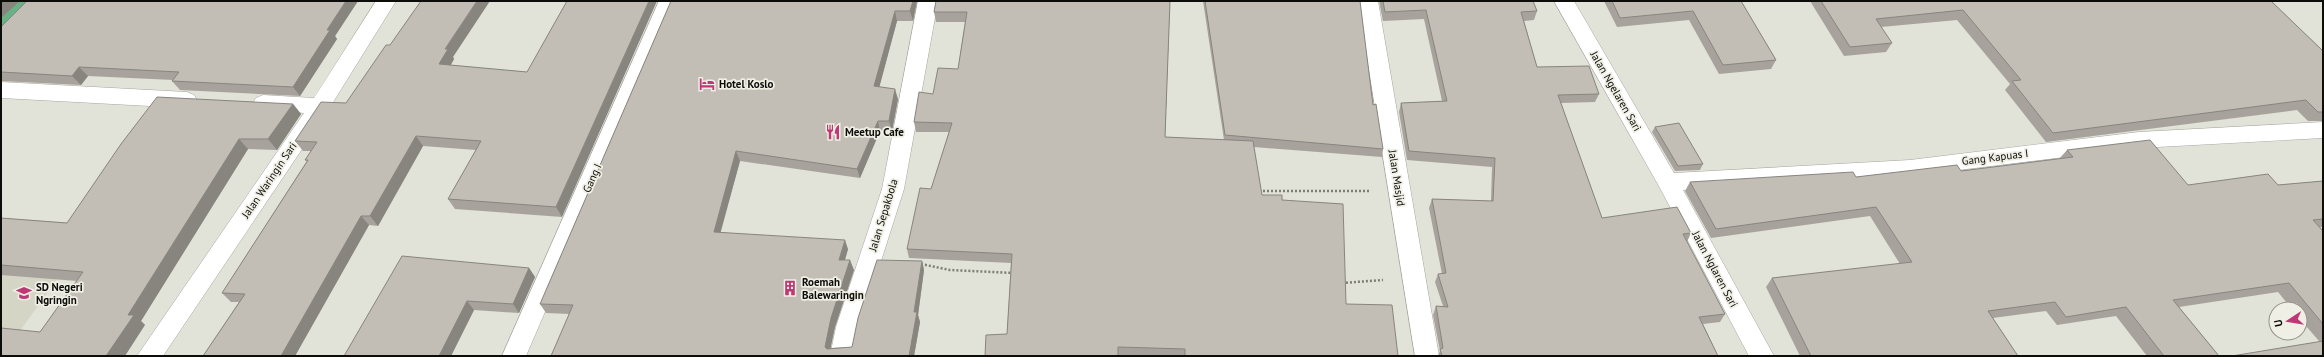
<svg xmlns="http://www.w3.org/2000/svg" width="2324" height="357" viewBox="0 0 2324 357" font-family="'PT Sans',sans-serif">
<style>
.built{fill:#d4d5c4}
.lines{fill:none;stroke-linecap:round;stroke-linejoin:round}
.stream{stroke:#69b285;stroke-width:11}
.minor-casing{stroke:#a5a69d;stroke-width:1}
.path{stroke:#7d7d76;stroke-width:2.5;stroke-dasharray:2 2;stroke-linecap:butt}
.minor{fill:#fff;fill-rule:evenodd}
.wall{fill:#a7a39c}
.shaded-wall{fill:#88857f}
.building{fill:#c2beb5;stroke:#88857f}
.labels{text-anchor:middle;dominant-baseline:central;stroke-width:3.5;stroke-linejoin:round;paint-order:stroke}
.poi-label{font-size:11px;font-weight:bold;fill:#0c0c09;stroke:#efefe5;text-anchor:start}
.street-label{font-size:11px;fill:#0c0c09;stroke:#efefe5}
</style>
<rect width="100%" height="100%" fill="#e1e2d8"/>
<polygon class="built" points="1,223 92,230 2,356 1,356"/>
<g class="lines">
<polyline class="stream" points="1,22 24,1"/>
<g class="minor-casing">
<g id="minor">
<polygon points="376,1 396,1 327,112 163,356 137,356 304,113 256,108 253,103 256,98 263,95 314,98"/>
<polygon points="659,1 679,1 526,356 502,356"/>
<polygon points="918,1 938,1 904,189 860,327 854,356 830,356 836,327 882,189"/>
<polygon points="1358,1 1378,1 1439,356 1415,356"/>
<polygon points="1554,1 1574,1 1674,173 1910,160 2139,132 2323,122 2323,138 2139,148 1910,176 1683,190 1774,356 1749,356 1660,188"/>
<polygon points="1,82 187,92 194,95 197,100 194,105 187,108 1,98"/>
</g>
</g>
<g class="path">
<polyline points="1259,191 1370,191"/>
<polyline points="921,264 950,270 1014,273"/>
<polyline points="1342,283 1383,280"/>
</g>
<use href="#minor" class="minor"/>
</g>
<g class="wall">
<polygon points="27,1 358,1 335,36 337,39 300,96 180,90 172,81 173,80 88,76 81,85 1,81 1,27"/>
<polygon points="671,1 917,1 913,21 897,21 879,87 898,99 892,131 880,131 860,178 740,161 720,232 848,249 845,260 854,270 835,327 830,348 852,347 922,261 924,270 918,315 920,322 914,356 551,356 570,314 546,313 540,304"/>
<polygon points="936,1 1170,1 1165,137 1224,140 1203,1 1360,1 1373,105 1383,149 1382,157 1254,147 1262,195 1282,200 1346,304 1398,356 985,356 1007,334 1011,263 909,258 907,249 931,189 949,132 916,132 914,122 933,94 958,69 965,22 936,22 934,12"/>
<polygon points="1379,1 1533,1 1537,11 1534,20 1524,21 1537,67 1599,94 1595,102 1561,103 1602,218 1691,233 1687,242 1725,314 1720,322 1703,324 1718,356 1438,356 1440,351 1433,315 1436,306 1443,306 1435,282 1438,274 1442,274 1429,208 1432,199 1491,201 1492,167 1407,160 1399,112 1401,103 1442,101 1424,19 1383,21"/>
<polygon points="1604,1 1741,1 1776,60 1771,69 1719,74 1689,20 1617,27"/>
<polygon points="1810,1 2271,1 2323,51 2323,121 2308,121 2297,110 2046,142 2005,90 2010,84 1957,20 1881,27 1892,43 1886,52 1844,56"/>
<polygon points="453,57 454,59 451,65 527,72 562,217 455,209 448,199 476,150 423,146 378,226 369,225 295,356 203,356 239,302 231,302 222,293 307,161 305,160 311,151 303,151 295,141 346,103"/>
<polygon points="293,104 301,114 277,150 248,149 141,321 145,325 40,332 77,281 1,275 1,218 67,223"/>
<polygon points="1655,127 1703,164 1700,170 1675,171 1652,132"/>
<polygon points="2067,150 2188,185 2278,185 2323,181 2323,227 2320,227 2323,231 2323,356 2319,341 2300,319 2300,309 2292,309 2278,292 2179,307 2219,356 2147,356 2116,316 2057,325 2046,311 1993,318 2018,356 1800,356 1766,287 1772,278 1900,264 1870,216 1711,238 1685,191 1690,182 1856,177 1961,171 2059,159"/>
<polygon points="529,268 535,277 519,313 474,310 451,356 344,356"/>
</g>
<g class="shaded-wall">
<polygon points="1,1 20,1 1,18"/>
<polygon points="346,1 358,1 335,36 337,39 300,96 293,87 327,30"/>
<polygon points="477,1 490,1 453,57 454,59 445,74 439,64 445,49"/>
<polygon points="649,1 657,1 562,217 556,207"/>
<polygon points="913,1 917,1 913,21 910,11"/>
<polygon points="1170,1 1164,147 1165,137"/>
<polygon points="895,11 897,21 877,96 874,86"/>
<polygon points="79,67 88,76 81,85 72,76"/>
<polygon points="895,89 898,99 892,131 889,121"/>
<polygon points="293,104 301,114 277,150 268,139"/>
<polygon points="878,121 880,131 860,178 857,169"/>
<polygon points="416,136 423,146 378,226 370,216"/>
<polygon points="239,139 248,149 141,321 145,325 125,356 106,356 128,315"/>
<polygon points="736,151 740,161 718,242 714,232"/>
<polygon points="361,216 369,225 295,356 281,356"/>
<polygon points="845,240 848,249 842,270 839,260"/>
<polygon points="850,260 854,270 835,327 829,356 825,347 831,318"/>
<polygon points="922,261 924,270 918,315 920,322 914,356 909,356 914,312"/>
<polygon points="529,268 535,277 519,313 513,304"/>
<polygon points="467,301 474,310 451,356 439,356"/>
</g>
<g class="building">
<polygon points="27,1 346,1 327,30 330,30 293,87 172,81 179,72 79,67 72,76 1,72 1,27"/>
<polygon points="421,1 477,1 445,49 448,49 439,64 527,72 567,1 649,1 556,207 448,199 481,141 416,136 370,216 361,216 281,356 203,356 245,294 222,293 308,160 305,160 317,142 295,141 321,102 346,103 386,45 390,45"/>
<polygon points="671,1 913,1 910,11 895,11 874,86 895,89 889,121 878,121 857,169 736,151 714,232 845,240 839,260 850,260 831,318 825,347 827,349 852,347 858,318 877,260 922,261 914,312 917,312 909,356 551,356 573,305 540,304"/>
<polygon points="936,1 1170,1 1165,137 1253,141 1262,195 1282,195 1282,200 1343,204 1346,304 1392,305 1398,356 1185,356 1185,349 1118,347 1118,356 985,356 986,335 1007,334 1012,254 907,249 920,188 931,189 952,123 914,122 919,92 933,94 938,68 958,69 967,12 934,12"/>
<polygon points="1205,1 1360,1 1373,105 1376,104 1383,149 1225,135"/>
<polygon points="1383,1 1533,1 1537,11 1521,12 1537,67 1589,66 1599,94 1558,95 1602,218 1677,207 1691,233 1683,234 1725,314 1699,317 1718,356 1442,356 1440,349 1443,348 1436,306 1448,307 1438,274 1446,273 1432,199 1493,201 1495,158 1409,151 1401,103 1447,101 1426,10 1385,12"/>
<polygon points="1612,1 1741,1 1776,60 1723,65 1693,11 1620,18"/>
<polygon points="1821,1 2271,1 2323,51 2323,112 2318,112 2306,100 2053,133 2012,81 2021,80 1963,10 1876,19 1892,43 1850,47"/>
<polygon points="157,97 293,104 268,139 239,139 128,315 134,315 106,356 1,356 1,328 40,332 83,272 1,265 1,218 67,223 121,144"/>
<polygon points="1679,123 1703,164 1678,166 1655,127"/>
<polygon points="2150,140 2188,185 2268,174 2278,185 2323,181 2323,219 2313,220 2323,231 2323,324 2289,283 2173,300 2219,356 2164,356 2126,307 2066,317 2055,302 1988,311 2018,356 1811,356 1772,278 1912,262 1876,207 1716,229 1690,182 1853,172 1856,177 1957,165 1961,171 2073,157 2067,150"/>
<polygon points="402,256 529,268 513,304 467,301 439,356 344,356"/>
<polygon points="2323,341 2323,356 2232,356"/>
</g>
<defs>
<g id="hotel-bare" transform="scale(1.2)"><path d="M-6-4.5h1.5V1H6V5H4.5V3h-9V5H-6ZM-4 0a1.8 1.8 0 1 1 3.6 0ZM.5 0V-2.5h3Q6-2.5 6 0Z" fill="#bf3775" stroke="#efefe5" stroke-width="2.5" paint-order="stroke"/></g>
<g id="restaurant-bare" transform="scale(1.2)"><path d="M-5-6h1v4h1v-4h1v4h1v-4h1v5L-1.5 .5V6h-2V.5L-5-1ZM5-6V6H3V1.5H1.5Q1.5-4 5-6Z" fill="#bf3775" stroke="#efefe5" stroke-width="2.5" paint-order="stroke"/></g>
<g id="building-bare" transform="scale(1.2)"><path d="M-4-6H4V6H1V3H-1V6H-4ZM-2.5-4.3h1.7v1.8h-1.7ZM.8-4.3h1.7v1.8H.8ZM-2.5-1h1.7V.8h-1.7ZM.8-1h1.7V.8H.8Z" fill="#bf3775" stroke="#efefe5" stroke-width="2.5" paint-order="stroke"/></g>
<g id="school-bare" transform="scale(1.2)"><path d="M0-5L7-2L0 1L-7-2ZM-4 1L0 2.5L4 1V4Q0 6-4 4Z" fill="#bf3775" stroke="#efefe5" stroke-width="2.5" paint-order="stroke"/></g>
</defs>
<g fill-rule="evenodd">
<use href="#hotel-bare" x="707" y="84"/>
<use href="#restaurant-bare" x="833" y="132"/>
<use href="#building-bare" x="790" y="288"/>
<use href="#school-bare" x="24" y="293"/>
</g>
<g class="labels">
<g class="poi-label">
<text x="719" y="84">Hotel Koslo</text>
<text x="845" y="132">Meetup Cafe</text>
<text x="802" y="282">Roemah<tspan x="802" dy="13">Balewaringin</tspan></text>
<text x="36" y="287">SD Negeri<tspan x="36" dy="13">Ngringin</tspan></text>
</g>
<g class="street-label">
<text transform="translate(1616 91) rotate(60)">Jalan Ngelaren Sari</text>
<text transform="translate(1995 157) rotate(-7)">Gang Kapuas I</text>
<text transform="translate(592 178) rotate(-66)">Gang I</text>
<text transform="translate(1397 178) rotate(81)">Jalan Masjid</text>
<text transform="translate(269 180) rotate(-56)">Jalan Waringin Sari</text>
<text transform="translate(883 215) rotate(-73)">Jalan Sepakbola</text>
<text transform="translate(1715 269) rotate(62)">Jalan Nglaren Sari</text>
</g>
</g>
<rect width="2324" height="357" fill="none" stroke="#0c0c09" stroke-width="4"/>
<g transform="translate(2288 321) rotate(258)"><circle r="19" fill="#efefe5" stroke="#94948d"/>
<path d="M0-3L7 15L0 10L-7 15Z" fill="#bf3775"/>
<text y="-6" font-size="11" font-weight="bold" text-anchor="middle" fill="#0c0c09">U</text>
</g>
</svg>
